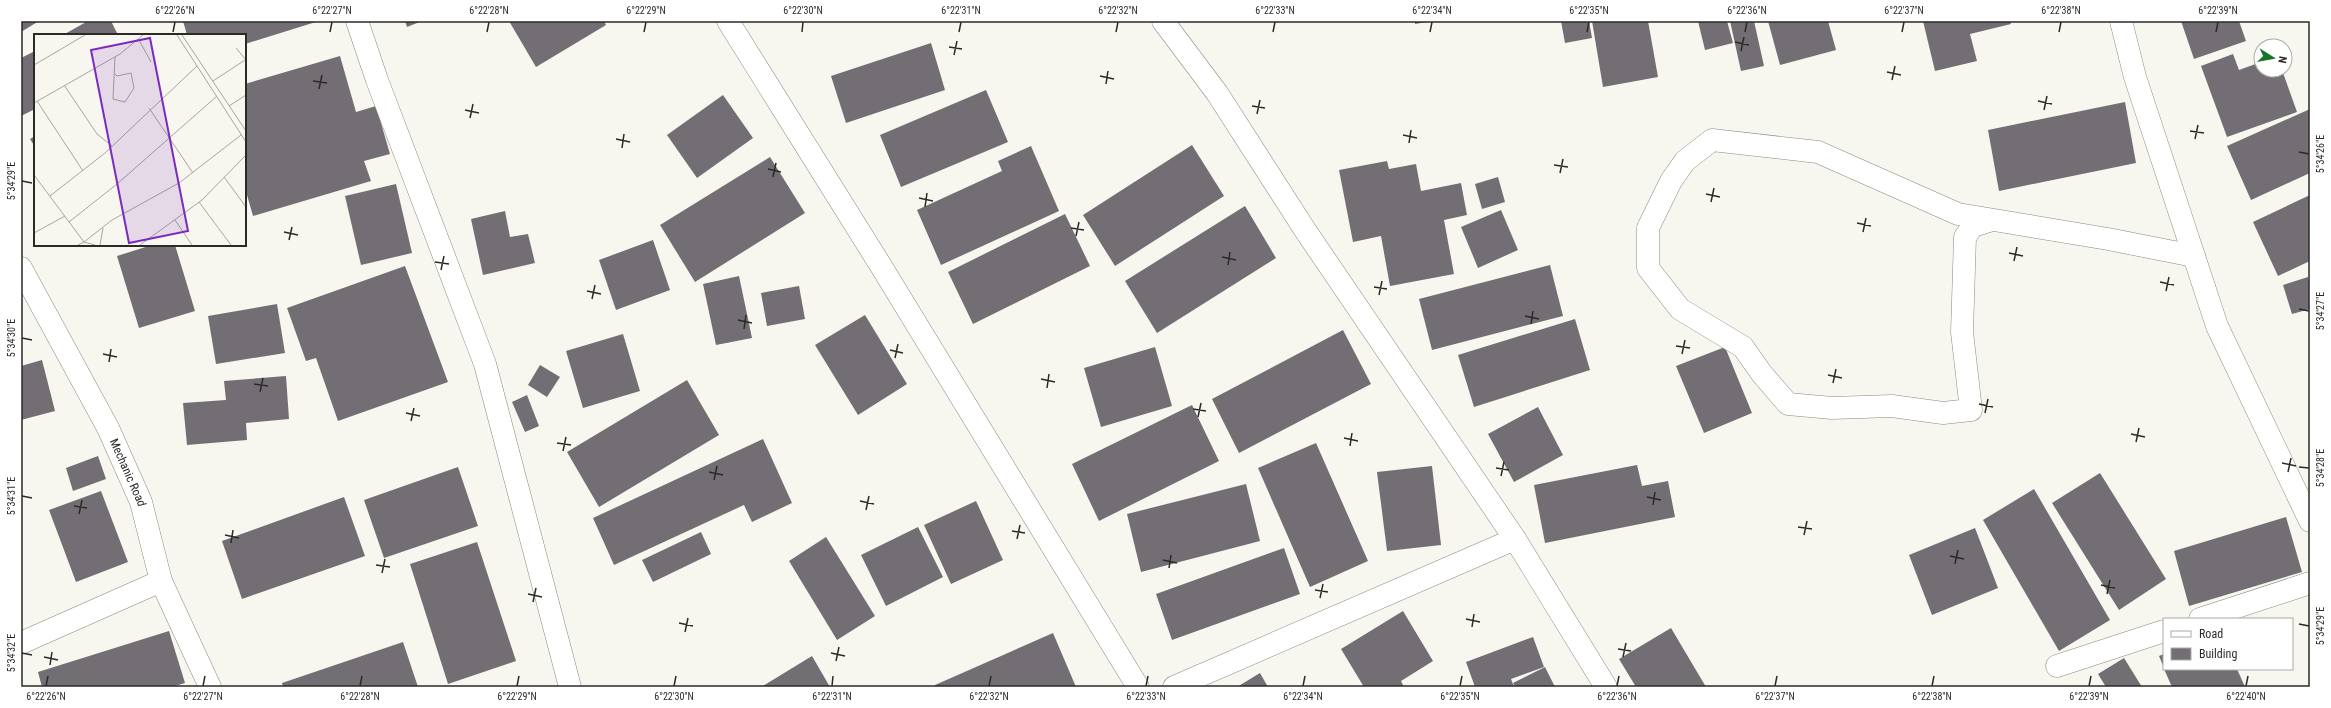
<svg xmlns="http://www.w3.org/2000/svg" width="2331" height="708" viewBox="0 0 2331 708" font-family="'Roboto Condensed',sans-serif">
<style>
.building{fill:#726e73}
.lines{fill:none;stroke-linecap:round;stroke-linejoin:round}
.minor-casing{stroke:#8a8982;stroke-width:23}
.minor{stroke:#fff;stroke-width:22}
.ticks{fill:none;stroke:#2b2a27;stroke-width:1.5}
.labels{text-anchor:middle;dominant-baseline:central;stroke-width:4;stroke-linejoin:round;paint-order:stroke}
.street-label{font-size:12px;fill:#2b2a27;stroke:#fff}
.inset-road{fill:none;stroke:#a6a59f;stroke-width:1}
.view{fill:#7b2cbf;fill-opacity:0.15;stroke:#7b2cbf;stroke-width:2}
.inset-edge{fill:none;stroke:#2b2a27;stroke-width:2}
.neatline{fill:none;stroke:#2b2a27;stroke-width:1.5}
.ticks-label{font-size:10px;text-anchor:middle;fill:#2b2a27}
</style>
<rect width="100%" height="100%" fill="#f8f7ef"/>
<g class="building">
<polygon points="21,21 39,21 21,32"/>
<polygon points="88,21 111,21 118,35 63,35"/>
<polygon points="183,21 319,21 245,44 245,35 187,35"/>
<polygon points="405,21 422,21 407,27"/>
<polygon points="509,21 604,21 606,25 536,67"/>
<polygon points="1415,21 1427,21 1427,22 1415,24"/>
<polygon points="1561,21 1589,21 1592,38 1565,43"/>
<polygon points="1592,21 1648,21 1658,77 1603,87"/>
<polygon points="1698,21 1727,21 1733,43 1705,50"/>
<polygon points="1730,21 1754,21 1764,66 1741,71"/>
<polygon points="1768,21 1828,21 1836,50 1780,65"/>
<polygon points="1923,21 2010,21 2011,24 1970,34 1977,61 1935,71"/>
<polygon points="2181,21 2239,21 2246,41 2194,59"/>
<polygon points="931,43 945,90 846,123 831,76"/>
<polygon points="35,51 35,109 21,116 21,58"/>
<polygon points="2233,54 2239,70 2261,62 2261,70 2282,70 2297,112 2227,137 2201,66"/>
<polygon points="340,56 356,112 376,106 390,154 364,161 371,181 253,216 245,188 245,84"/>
<polygon points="986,90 1008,142 901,187 880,135"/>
<polygon points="723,95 753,138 697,178 667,135"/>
<polygon points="2125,102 2136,163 1999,191 1988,130"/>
<polygon points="2310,109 2310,173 2251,200 2227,146"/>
<polygon points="35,136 35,147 30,139"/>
<polygon points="1192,145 1224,196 1115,266 1083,215"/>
<polygon points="1031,146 1059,211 941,265 917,210 1002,171 998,161"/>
<polygon points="770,157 805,213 695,282 660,225"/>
<polygon points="1387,161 1389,169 1416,164 1421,191 1461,183 1467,215 1444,220 1454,274 1390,286 1381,236 1353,242 1339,170"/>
<polygon points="1498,177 1505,202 1482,209 1475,184"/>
<polygon points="396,184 412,253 361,265 345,196"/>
<polygon points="2310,195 2310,261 2278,276 2253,222"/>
<polygon points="1245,206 1276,258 1157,333 1125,281"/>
<polygon points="1501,210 1518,250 1478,268 1461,227"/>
<polygon points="505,211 510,237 528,234 535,263 483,275 471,219"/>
<polygon points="1065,214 1090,266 973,324 948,272"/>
<polygon points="653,240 670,290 616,310 599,260"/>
<polygon points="152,245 175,245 195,311 139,328 117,256"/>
<polygon points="1550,265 1563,316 1432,350 1419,299"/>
<polygon points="405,266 448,382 338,421 316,358 306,361 287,308"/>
<polygon points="739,276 752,338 716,345 703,284"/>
<polygon points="2308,277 2310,285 2310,309 2292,314 2283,285"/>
<polygon points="799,286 805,319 767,326 761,293"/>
<polygon points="277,304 285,353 216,364 208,316"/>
<polygon points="865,315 907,384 858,415 815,345"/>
<polygon points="1575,319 1590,370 1474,407 1458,355"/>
<polygon points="1343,330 1371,384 1239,453 1212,399"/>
<polygon points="623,334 640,391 583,408 566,351"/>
<polygon points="1155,347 1172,406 1101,427 1084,368"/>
<polygon points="1725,347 1752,413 1704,433 1676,366"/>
<polygon points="42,360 55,411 21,420 21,366"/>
<polygon points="540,365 560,377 547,397 528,385"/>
<polygon points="286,376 289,419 246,423 247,440 187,445 183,403 226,400 224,381"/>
<polygon points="687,380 719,435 599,507 567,452"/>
<polygon points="527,395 539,426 525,432 512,402"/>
<polygon points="1192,405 1219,461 1099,521 1072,464"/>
<polygon points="1538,407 1563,455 1514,482 1488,434"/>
<polygon points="763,439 792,503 752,522 744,505 614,565 593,518"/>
<polygon points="1316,443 1368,561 1310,587 1258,468"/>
<polygon points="98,456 106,479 73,491 66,468"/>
<polygon points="1637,465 1642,486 1668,481 1675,517 1545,543 1534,485"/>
<polygon points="1432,466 1441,545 1387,551 1377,472"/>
<polygon points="458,467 478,526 384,558 364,500"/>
<polygon points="2100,473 2166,579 2119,610 2052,503"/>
<polygon points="1246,484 1260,541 1141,572 1127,514"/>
<polygon points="2034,489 2110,620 2059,651 1983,520"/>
<polygon points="101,491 128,562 76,582 49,510"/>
<polygon points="344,497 365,556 242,599 222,541"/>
<polygon points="976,501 1003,560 951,584 924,525"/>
<polygon points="2286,517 2302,572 2189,606 2174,551"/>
<polygon points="918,527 943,577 886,606 861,555"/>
<polygon points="1975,528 1998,588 1932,615 1909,555"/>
<polygon points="701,532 711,554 653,582 642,560"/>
<polygon points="826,537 875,616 837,640 789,561"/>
<polygon points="477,542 516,661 448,684 410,564"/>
<polygon points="1284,548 1300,594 1172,640 1156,594"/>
<polygon points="1403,611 1433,661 1401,681 1404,687 1364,687 1341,649"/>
<polygon points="1671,628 1706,687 1636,687 1619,659"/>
<polygon points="169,631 185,683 172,687 42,687 38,672"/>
<polygon points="1053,633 1076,687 936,687 935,685"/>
<polygon points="1533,637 1544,667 1511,679 1514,687 1475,687 1466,662"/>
<polygon points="403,642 418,687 283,687 282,683"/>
<polygon points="2164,654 2164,668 2159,656"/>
<polygon points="812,656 830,687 761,687"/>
<polygon points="2124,658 2142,687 2106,687 2098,674"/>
<polygon points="1545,667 1555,687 1515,687 1513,683"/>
<polygon points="2164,669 2237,669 2245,687 2172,687"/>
<polygon points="1260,673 1268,687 1237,687"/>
</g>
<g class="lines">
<g class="minor-casing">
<g id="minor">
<polyline points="357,21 377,80 485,364 570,687"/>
<polyline points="728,21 881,266 1138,687"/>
<polyline points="1163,21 1217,93 1305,230 1515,539 1606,687"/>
<polyline points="2121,21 2135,77 2217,326 2310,521"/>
<polyline points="1992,220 1973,226 1965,237 1962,332 1971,410 1943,413 1892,406 1832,408 1788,404 1762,374 1743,347 1680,309 1648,268 1648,228 1671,181 1685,161 1712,140 1818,152 1958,214 2108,239 2194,256"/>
<path id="s1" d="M 21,268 L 108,428 L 141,502 L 161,581 L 210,687"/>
<polyline points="2200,619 2310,583"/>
<polyline points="21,643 161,581"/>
<polyline points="2057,666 2164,631"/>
<polyline points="1174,687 1515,539"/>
</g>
</g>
<use href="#minor" class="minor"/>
</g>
<path class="ticks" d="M 173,32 L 175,22M 330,32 L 332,22M 487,32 L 489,22M 644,32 L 646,22M 802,32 L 803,22M 959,32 L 961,22M 1116,32 L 1118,22M 1273,32 L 1275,22M 1430,32 L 1432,22M 1587,32 L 1589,22M 1745,32 L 1747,22M 1902,32 L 1904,22M 2059,32 L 2061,22M 2216,32 L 2218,22M 1735,42 L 1749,45M 949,47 L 962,49M 1741,51 L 1744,37M 954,55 L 957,41M 1887,72 L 1901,75M 1100,76 L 1114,79M 1892,80 L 1895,66M 313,81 L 327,83M 1106,84 L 1108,71M 319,89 L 322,75M 2038,101 L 2052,104M 1252,106 L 1265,108M 465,110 L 479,113M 2044,110 L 2047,96M 1257,114 L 1260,100M 470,118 L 473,104M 2190,131 L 2204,133M 1403,135 L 1417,138M 616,139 L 630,142M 2195,139 L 2198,125M 1409,143 L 1411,130M 622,148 L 624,134M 2299,152 L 2309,154M 1554,165 L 1568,167M 768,169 L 781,172M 1560,173 L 1563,159M 773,177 L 776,163M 22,181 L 32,183M 1706,194 L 1720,197M 919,198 L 933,201M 1711,202 L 1714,188M 925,207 L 927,193M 1857,223 L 1871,226M 1071,228 L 1084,230M 284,232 L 298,235M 1863,232 L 1866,218M 1076,236 L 1079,222M 289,240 L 292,227M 2009,253 L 2023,256M 1222,257 L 1236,260M 2014,261 L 2017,247M 435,262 L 449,264M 1228,265 L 1230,252M 441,270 L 444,256M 2160,282 L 2174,285M 1374,287 L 1387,289M 587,291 L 601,294M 2166,291 L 2169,277M 1379,295 L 1382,281M 592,299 L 595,285M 2299,309 L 2309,311M 1525,316 L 1539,319M 738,320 L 752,323M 1531,324 L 1533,311M 744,329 L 746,315M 22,338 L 32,340M 1676,346 L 1690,348M 890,350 L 903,353M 103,354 L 117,357M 1682,354 L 1685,340M 895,358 L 898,344M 109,362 L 111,349M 1828,375 L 1842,378M 1041,379 L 1055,382M 1833,383 L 1836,369M 254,384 L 268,386M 1047,388 L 1049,374M 260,392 L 263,378M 1979,404 L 1993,407M 1193,409 L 1206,411M 406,413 L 420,416M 1985,413 L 1988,399M 1198,417 L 1201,403M 411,421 L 414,408M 2131,434 L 2145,437M 1344,438 L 1358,441M 2136,442 L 2139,428M 557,443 L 571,445M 1350,446 L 1352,433M 563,451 L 566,437M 2282,463 L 2296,466M 2299,467 L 2309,468M 1496,468 L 1509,470M 709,472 L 723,475M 2288,472 L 2291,458M 1501,476 L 1504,462M 714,480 L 717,466M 22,496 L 32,498M 1647,497 L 1661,500M 860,501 L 874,504M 1653,505 L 1655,492M 74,506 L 87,508M 866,510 L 869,496M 79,514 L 82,500M 1798,527 L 1812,529M 1012,531 L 1025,533M 225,535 L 239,538M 1804,535 L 1807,521M 1017,539 L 1020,525M 231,543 L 233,530M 1950,556 L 1964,559M 1163,560 L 1177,563M 1955,564 L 1958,550M 376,565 L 390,567M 1169,568 L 1171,555M 382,573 L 385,559M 2101,585 L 2115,588M 1315,590 L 1328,592M 528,594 L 542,597M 2107,594 L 2110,580M 1320,598 L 1323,584M 533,602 L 536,588M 1466,619 L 1480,622M 679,623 L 693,626M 2299,624 L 2309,626M 1472,627 L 1474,614M 685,632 L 688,618M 1618,649 L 1631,651M 22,653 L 32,655M 831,653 L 845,656M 44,657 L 58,660M 1623,657 L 1626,643M 836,661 L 839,647M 50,665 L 52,652M 46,686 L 48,676M 203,686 L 205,676M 360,686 L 362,676M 517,686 L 519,676M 674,686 L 676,676M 832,686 L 833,676M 989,686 L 991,676M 1146,686 L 1148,676M 1303,686 L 1305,676M 1460,686 L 1462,676M 1617,686 L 1619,676M 1775,686 L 1777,676M 1932,686 L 1934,676M 2089,686 L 2091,676M 2246,686 L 2248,676"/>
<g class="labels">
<g class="street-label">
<text stroke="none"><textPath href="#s1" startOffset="231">Mechanic Road</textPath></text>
</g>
</g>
<g transform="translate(34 34)">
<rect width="212" height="212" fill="#f8f7ef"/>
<path class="inset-road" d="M 143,1 L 212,108M 148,1 L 212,97M 105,6 L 117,28M 202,14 L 212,26M 81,23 L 79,65 L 91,68 L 100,54 L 97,39 L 83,42 L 81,40M 0,31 L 51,1M 179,47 L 211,26M 30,51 L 63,100 L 78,112M 3,67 L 49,137M 0,69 L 86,20 L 109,1M 195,72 L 212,61M 115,74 L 159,139M 0,141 L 50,208 L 78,186 L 145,149 L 207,101M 190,143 L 212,173M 16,162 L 71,119 L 163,32M 165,168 L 197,211M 141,186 L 158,211M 35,188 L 83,150 L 183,62M 0,199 L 31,182M 44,211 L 50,208 L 61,211M 66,211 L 69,194M 106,211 L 168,166 L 212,121"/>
<path class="view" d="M 116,4 L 154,197 L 95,209 L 57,16 Z"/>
<rect width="212" height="212" class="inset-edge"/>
</g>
<rect width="2331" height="708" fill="none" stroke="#ffffff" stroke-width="44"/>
<rect x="2163" y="618" width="130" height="52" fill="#ffffff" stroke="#aaaaa9"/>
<rect x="2171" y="631" width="20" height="6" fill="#ffffff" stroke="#aaaaa9"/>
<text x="2199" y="638" font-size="12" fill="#2b2a27">Road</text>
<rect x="2171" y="648" width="20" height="12" fill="#726e73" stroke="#aaaaa9"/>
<text x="2199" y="658" font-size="12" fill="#2b2a27">Building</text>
<g transform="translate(2273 58) rotate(101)"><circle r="19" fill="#ffffff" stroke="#aaaaa9"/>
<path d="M0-3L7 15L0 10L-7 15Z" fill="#167626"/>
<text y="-6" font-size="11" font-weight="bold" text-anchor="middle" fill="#2b2a27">N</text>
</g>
<rect x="22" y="22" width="2287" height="664" class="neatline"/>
<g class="ticks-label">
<text x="175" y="14">6°22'26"N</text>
<text x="332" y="14">6°22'27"N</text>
<text x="489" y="14">6°22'28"N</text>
<text x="646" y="14">6°22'29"N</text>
<text x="803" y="14">6°22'30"N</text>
<text x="961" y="14">6°22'31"N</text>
<text x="1118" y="14">6°22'32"N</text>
<text x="1275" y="14">6°22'33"N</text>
<text x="1432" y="14">6°22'34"N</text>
<text x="1589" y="14">6°22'35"N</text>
<text x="1747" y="14">6°22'36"N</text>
<text x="1904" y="14">6°22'37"N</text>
<text x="2061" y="14">6°22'38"N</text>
<text x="2218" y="14">6°22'39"N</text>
<text transform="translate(2320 154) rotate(-90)" y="4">5°34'26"E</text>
<text transform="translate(11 181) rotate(-90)" y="4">5°34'29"E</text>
<text transform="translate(2320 311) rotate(-90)" y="4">5°34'27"E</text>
<text transform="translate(11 338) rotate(-90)" y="4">5°34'30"E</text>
<text transform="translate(2320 468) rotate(-90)" y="4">5°34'28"E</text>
<text transform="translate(11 496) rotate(-90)" y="4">5°34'31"E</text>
<text transform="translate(2320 626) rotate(-90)" y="4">5°34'29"E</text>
<text transform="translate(11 653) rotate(-90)" y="4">5°34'32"E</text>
<text x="46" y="700">6°22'26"N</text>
<text x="203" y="700">6°22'27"N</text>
<text x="360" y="700">6°22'28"N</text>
<text x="517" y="700">6°22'29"N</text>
<text x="674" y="700">6°22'30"N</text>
<text x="832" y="700">6°22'31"N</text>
<text x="989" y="700">6°22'32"N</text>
<text x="1146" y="700">6°22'33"N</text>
<text x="1303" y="700">6°22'34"N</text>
<text x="1460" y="700">6°22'35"N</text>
<text x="1617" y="700">6°22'36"N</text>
<text x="1775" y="700">6°22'37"N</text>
<text x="1932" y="700">6°22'38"N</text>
<text x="2089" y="700">6°22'39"N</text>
<text x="2246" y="700">6°22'40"N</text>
</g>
</svg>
